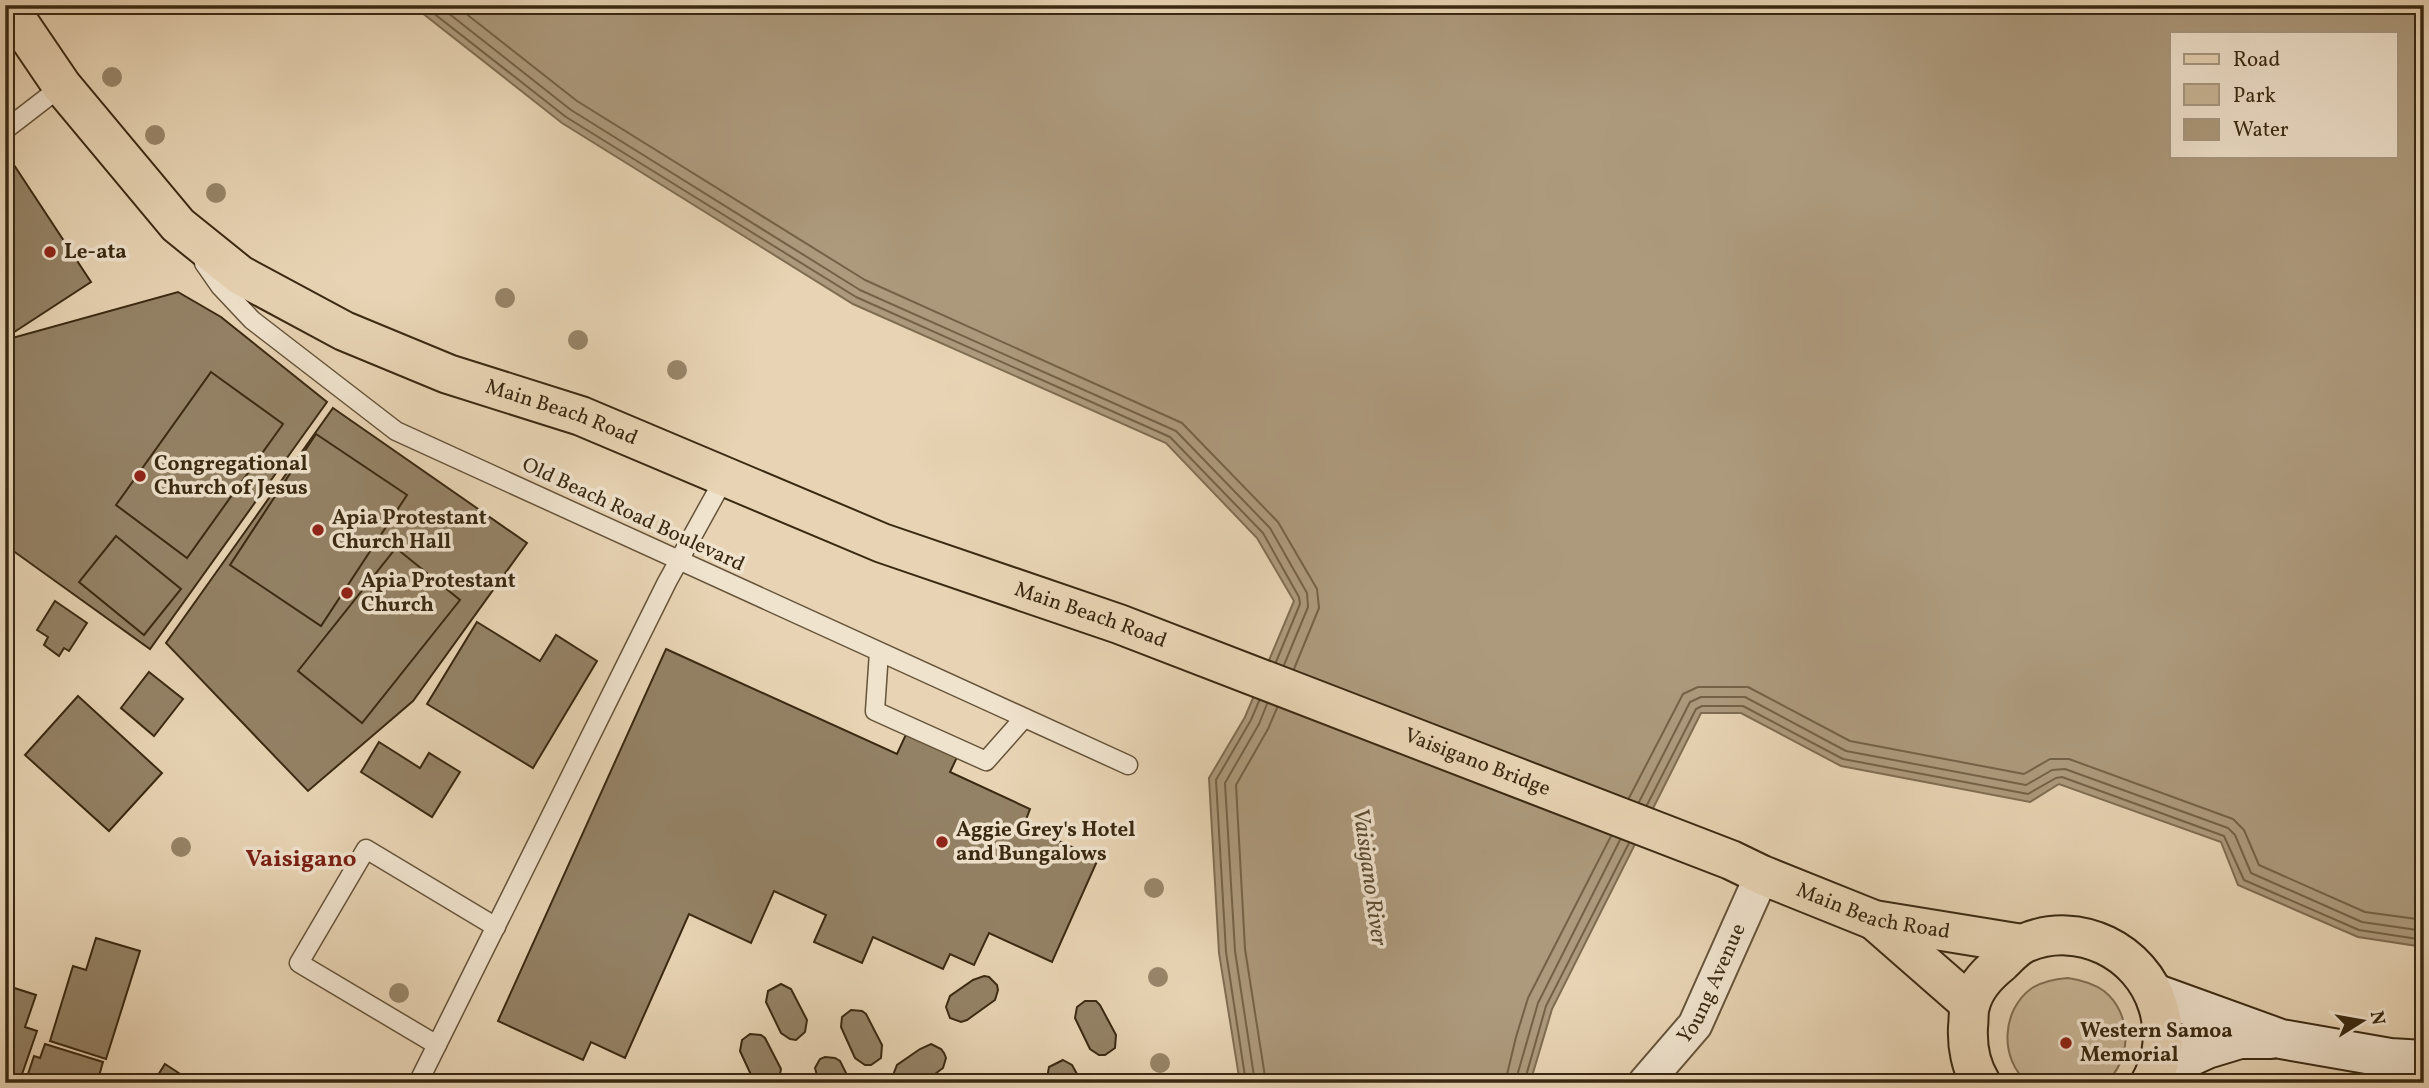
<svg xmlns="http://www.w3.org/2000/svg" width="2429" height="1088" viewBox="0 0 2429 1088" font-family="Vollkorn,serif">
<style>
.green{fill:#cab798;stroke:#827054;stroke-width:2}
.water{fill:#ad9a7d;stroke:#7f6d52;stroke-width:2;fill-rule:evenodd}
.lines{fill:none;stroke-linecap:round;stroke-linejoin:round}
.shore{stroke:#746247;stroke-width:2}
.building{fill:#948266;stroke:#3a2911;stroke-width:2}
.service-casing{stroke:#66543a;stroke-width:21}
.minor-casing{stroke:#66543a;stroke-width:37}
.secondary-casing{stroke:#3a2911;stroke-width:42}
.primary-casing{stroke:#3a2911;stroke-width:42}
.service{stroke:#f0e3ce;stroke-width:18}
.minor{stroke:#f0e3ce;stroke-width:33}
.secondary{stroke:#f0e3ce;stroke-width:38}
.primary{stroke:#e8d4b4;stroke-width:38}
.tree{fill:#988569}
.poi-dot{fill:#8f2418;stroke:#f0e3ce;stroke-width:2.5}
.labels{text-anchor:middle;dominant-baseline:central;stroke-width:7;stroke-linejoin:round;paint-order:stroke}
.poi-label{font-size:21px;font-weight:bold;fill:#3a2911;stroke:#f0e3ce;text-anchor:start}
.street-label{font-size:21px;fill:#3a2911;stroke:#f0e3ce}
.water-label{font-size:23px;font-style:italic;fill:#5c4b31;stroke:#f0e3ce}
.quarter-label{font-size:24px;font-weight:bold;fill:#7a1f14;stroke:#f0e3ce}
</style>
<rect width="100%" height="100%" fill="#e8d4b4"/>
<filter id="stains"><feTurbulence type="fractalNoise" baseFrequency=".00286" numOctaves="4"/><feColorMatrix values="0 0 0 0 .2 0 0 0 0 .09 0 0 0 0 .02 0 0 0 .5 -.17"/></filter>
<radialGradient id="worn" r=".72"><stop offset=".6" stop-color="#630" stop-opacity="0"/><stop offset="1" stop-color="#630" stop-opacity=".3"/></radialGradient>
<path class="green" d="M 2068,978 C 2081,980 2093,983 2104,991 C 2132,1013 2133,1060 2105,1083 L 2028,1083 C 1999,1059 2001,1010 2032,988 C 2043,981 2055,979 2068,978 Z"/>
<path class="water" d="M 412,5 L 2424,5 L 2424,947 L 2358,937 L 2238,885 L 2221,842 L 2059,784 L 2030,802 L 1841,766 L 1741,713 L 1701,713 L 1552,1009 L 1530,1083 L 1240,1083 L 1219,953 L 1209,778 L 1245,717 L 1294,601 L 1257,538 L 1166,443 L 853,304 L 562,123 ZM 2172,33 L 2396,33 L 2396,156 L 2172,156 Z"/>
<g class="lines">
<g class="shore">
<polyline points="423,5 566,117 856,297 1170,437 1263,533 1299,597 1300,604 1276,662"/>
<polyline points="438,5 571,110 860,290 1176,431 1270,528 1307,593 1308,607 1284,665"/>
<polyline points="455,5 577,101 865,280 1182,423 1278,522 1317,589 1319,608 1294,669"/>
<polyline points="1629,798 1683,694 1698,687 1748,687 1850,741 2024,774 2050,759 2069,759 2233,819 2244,830 2259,865 2365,912 2424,920"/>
<polyline points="1639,802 1690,702 1701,697 1745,697 1846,751 2026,785 2052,770 2065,769 2228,828 2235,835 2251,873 2362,922 2424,931"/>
<polyline points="1647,805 1696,709 1702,706 1743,706 1843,759 2028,794 2056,778 2062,777 2224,836 2244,880 2359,930 2424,940"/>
<polyline points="1246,1083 1226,952 1216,780 1251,720 1259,701"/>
<polyline points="1255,1083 1235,951 1225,783 1259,724 1267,704"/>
<polyline points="1266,1083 1245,949 1236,785 1268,729 1277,708"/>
<polyline points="1505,1083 1516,1037 1528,998 1611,836"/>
<polyline points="1515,1083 1538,1003 1620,840"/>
<polyline points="1524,1083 1546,1006 1629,843"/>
</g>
</g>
<g class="building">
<polygon points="14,165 91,282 5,338 5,171"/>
<polygon points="178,292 221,317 327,402 150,649 12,550 5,559 5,340"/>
<polygon points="211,372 283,424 187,558 116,505"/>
<polygon points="333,408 527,543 413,701 308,791 166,643"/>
<polygon points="316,434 407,495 321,626 230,565"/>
<polygon points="116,536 181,589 144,635 79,582"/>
<polygon points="396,548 460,600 362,723 298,671"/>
<polygon points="55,601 87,623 69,651 64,648 59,656 44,645 48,637 37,630"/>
<polygon points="477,622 540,661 556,635 597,661 533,768 427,704"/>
<polygon points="666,649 897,754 908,730 959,753 950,772 1030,809 1024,825 1098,859 1052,962 989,933 974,965 950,954 943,969 873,937 862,963 814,942 826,915 774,891 751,943 689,914 625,1058 591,1042 583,1060 498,1021"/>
<polygon points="149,672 183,699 154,736 121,708"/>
<polygon points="78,696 162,773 109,831 25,755"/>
<polygon points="379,742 420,768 429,753 460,772 432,817 361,772"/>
<polygon points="96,938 140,951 106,1059 50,1041 73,966 86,970"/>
<polygon points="984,976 989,977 997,985 998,990 995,1000 967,1020 961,1022 950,1018 946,1007 950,996 973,980"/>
<polygon points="781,984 791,989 807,1020 805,1032 796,1040 790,1039 781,1033 766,1002 768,991"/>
<polygon points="5,985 36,995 25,1027 37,1031 19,1083 5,1083"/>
<polygon points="1085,1001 1096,1001 1100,1005 1116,1035 1115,1048 1105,1055 1099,1055 1090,1049 1075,1018 1077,1007"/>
<polygon points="851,1010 862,1011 866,1014 882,1045 881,1058 871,1065 865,1065 855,1058 841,1027 842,1017"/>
<polygon points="750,1034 761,1035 765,1038 781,1069 778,1083 756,1083 752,1077 740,1051 742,1040"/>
<polygon points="45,1044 103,1062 97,1083 25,1083 34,1056 40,1058"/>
<polygon points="931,1044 941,1049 944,1053 946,1058 943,1068 923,1083 895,1083 893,1075 897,1065 920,1049"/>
<polygon points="825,1057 835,1058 840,1061 851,1083 819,1083 815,1068 820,1059"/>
<polygon points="1063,1060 1072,1065 1082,1083 1049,1083 1047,1078 1049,1067"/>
<polygon points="165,1064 194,1083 153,1083"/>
<polygon points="726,1077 737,1078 741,1083 719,1083"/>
</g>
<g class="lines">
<g class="service-casing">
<g id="service">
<polyline points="5,130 62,86"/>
<polyline points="204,263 220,286 252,320 396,431 1128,765"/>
<polyline points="879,652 875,711 986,761 1024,718"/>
<polyline points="437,1045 299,963 366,849 496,927"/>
<polyline points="418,1083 667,582 725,477"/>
</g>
</g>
<g class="minor-casing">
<g id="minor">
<path id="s1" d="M 1645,1083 L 1695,1025 L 1762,875"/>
</g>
</g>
<g class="secondary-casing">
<g id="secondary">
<polyline points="2154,993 2281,1039 2390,1058 2424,1060"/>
<polyline points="2155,1073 2207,1049 2240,1039 2271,1039"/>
</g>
</g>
<g class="primary-casing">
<g id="primary">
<path id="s2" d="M 7,5 L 62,86 L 178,225 L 240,275 L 344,331 L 448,374 L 581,416 L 882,543 L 1119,624 L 1731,860 L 1762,875 L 1874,920 L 2022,944"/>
<polyline points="1874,920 1970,1004"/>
<path d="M 1981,1083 C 1971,1067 1967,1046 1968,1027 C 1969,1020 1968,1012 1970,1006 C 1974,988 1987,974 2001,963 C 2008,956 2016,947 2025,943 C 2079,920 2141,951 2158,1006 C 2166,1031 2164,1060 2150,1083"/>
</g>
</g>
<use href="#service" class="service"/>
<use href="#minor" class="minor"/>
<use href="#secondary" class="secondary"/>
<use href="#primary" class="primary"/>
</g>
<g class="tree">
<circle cx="112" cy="77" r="10"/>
<circle cx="155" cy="135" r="10"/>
<circle cx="216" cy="193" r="10"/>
<circle cx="505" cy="298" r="10"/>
<circle cx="578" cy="340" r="10"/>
<circle cx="677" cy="370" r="10"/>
<circle cx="181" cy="847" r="10"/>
<circle cx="1154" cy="888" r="10"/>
<circle cx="1158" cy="977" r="10"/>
<circle cx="399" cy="993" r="10"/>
<circle cx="1160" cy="1063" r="10"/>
</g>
<g class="poi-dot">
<circle cx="50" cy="252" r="7"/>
<circle cx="140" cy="476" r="7"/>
<circle cx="318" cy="530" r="7"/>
<circle cx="347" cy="593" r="7"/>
<circle cx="942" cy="842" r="7"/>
<circle cx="2066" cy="1043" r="7"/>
</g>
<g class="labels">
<g class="poi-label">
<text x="64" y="252">Le-ata</text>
<text x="154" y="464">Congregational<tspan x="154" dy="24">Church of Jesus</tspan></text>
<text x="332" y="518">Apia Protestant<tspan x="332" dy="24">Church Hall</tspan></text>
<text x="361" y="581">Apia Protestant<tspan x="361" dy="24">Church</tspan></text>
<text x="956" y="830">Aggie Grey's Hotel<tspan x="956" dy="24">and Bungalows</tspan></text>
<text x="2080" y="1031">Western Samoa<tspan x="2080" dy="24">Memorial</tspan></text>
</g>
<g class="street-label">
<text stroke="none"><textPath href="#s2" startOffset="709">Main Beach Road</textPath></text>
<text transform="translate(633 515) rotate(25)">Old Beach Road Boulevard</text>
<text stroke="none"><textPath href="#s2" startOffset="1276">Main Beach Road</textPath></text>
<text stroke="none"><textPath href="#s2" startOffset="1690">Vaisigano Bridge</textPath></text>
<text stroke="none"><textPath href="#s2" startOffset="2114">Main Beach Road</textPath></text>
<text stroke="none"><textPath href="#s1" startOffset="121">Young Avenue</textPath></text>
</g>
<g class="water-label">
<text transform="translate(1369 877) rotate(82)">Vaisigano River</text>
</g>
<g class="quarter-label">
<text x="301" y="860">Vaisigano</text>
</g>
</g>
<rect width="2429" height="1088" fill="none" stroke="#e8d4b4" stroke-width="28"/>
<rect x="7" y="7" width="2415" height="1074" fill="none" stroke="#3a2911" stroke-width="3.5"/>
<rect x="14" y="14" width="2401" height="1060" fill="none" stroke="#3a2911" stroke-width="2"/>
<rect x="2170" y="32" width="228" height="126" fill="#f0e3ce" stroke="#a79982" stroke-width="2"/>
<rect x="2184" y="54" width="35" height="10" fill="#e8d4b4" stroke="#a79982" stroke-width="2"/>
<text x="2233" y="66" font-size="21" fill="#3a2911">Road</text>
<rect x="2184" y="84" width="35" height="21" fill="#cab798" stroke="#a79982" stroke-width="2"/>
<text x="2233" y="102" font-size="21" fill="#3a2911">Park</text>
<rect x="2184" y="119" width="35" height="21" fill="#ad9a7d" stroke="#a79982" stroke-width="2"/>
<text x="2233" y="136" font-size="21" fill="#3a2911">Water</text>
<g transform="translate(2362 1021) rotate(79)" stroke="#f0e3ce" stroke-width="5" paint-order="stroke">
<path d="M0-5L12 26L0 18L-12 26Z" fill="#3a2911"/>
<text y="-10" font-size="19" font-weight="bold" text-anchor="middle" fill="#3a2911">N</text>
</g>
<rect width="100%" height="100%" filter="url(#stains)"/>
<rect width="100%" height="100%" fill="url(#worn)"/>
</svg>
